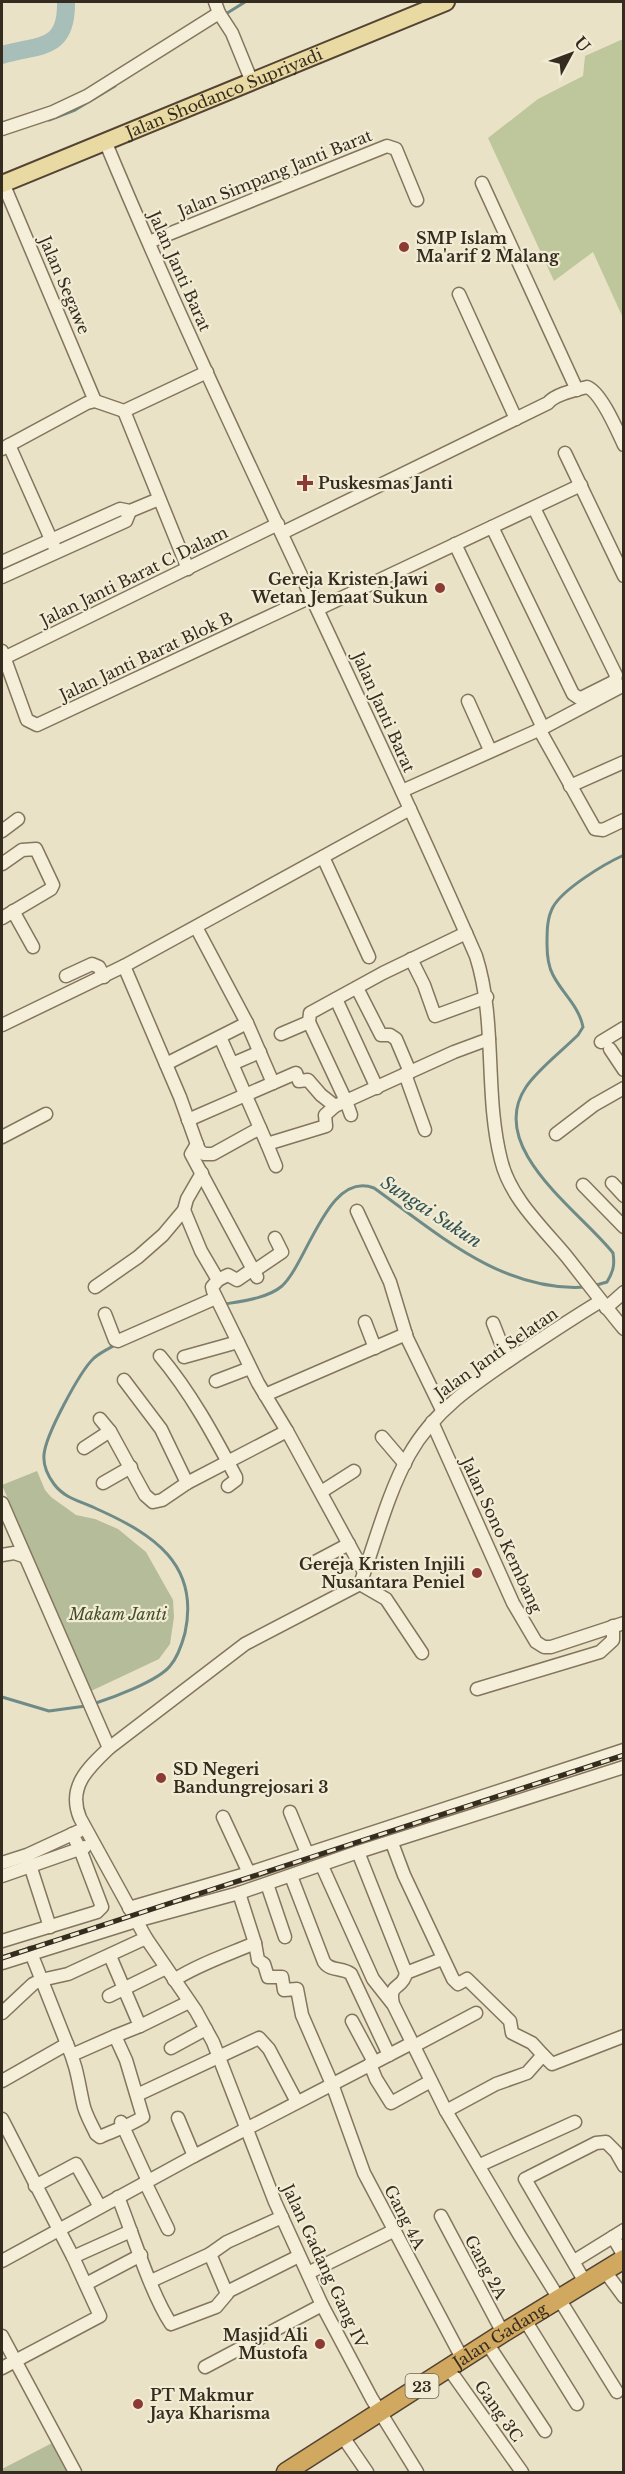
<svg xmlns="http://www.w3.org/2000/svg" width="625" height="2474" viewBox="0 0 625 2474" font-family="'Libre Baskerville',serif">
<style>
.green{fill:#bec79b}
.cemetery{fill:#b5bc9a}
.lines{fill:none;stroke-linecap:round;stroke-linejoin:round}
.stream{stroke:#6f8b87;stroke-width:3}
.river{stroke:#a7beb9;stroke-width:18}
.minor-casing{stroke:#83755e;stroke-width:15}
.major-casing{stroke:#524332;stroke-width:20}
.highway-casing{stroke:#524332;stroke-width:21}
.minor{stroke:#f5efd9;stroke-width:12}
.major{stroke:#e9d9a2;stroke-width:16}
.highway{stroke:#d0a860;stroke-width:18}
.rail-casing{stroke:#352c20;stroke-width:5}
.rail{stroke:#f2ecd5;stroke-width:3;stroke-dasharray:9;stroke-linecap:butt}
.poi-dot{fill:#8c3b34;stroke:#f2ecd5;stroke-width:2}
.labels{text-anchor:middle;dominant-baseline:central;stroke-width:4.5;stroke-linejoin:round;paint-order:stroke}
.shield{fill:#f2ecd5;stroke:#6e6656;stroke-width:1.5}
.shield-label{font-size:15px;font-weight:bold;fill:#352c20}
.street-label{font-size:16px;fill:#352c20;stroke:#f2ecd5}
.poi-label{font-size:16px;font-weight:bold;fill:#352c20;stroke:#f2ecd5;text-anchor:start}
.park-label{font-size:16px;font-style:italic;fill:#424f29;stroke:#f2ecd5}
.water-label{font-size:18px;font-style:italic;fill:#315253;stroke:#f2ecd5}
</style>
<rect width="100%" height="100%" fill="#eae2c7"/>
<polygon class="green" points="623,39 624,39 623,318 593,252 554,281 488,138 538,99 583,76 585,56"/>
<g class="cemetery">
<polygon points="37,1471 45,1490 51,1497 76,1515 95,1519 118,1529 146,1552 173,1600 174,1617 170,1644 159,1659 91,1691 2,1485"/>
<polygon points="54,2442 72,2472 2,2472 2,2469"/>
</g>
<g class="lines">
<g class="stream">
<polyline points="224,15 245,2"/>
<polyline points="49,120 75,110 115,86"/>
<path d="M 593,1286 L 607,1282 C 613,1272 615,1265 613,1253 C 581,1212 485,1148 526,1087 C 537,1070 563,1050 578,1035 L 583,1027 C 579,1006 562,993 553,975 C 548,966 547,954 547,944 C 547,931 547,918 553,907 C 563,889 604,864 624,855"/>
<path d="M 225,1304 C 243,1301 268,1298 282,1286 C 308,1262 328,1170 374,1188 C 437,1233 503,1293 586,1287"/>
<polyline points="2,1697 49,1711 86,1706"/>
<path d="M 93,1704 C 112,1698 158,1681 170,1666 C 178,1657 182,1644 185,1633 C 200,1564 153,1534 97,1509 C 81,1501 65,1499 54,1484 C 48,1476 43,1466 44,1455 C 45,1436 80,1371 94,1358 C 101,1352 110,1348 117,1344"/>
</g>
<path class="river" d="M 2,55 C 38,44 67,52 66,2"/>
<g class="minor-casing">
<g id="minor">
<polyline points="215,2 219,13 232,33 252,82"/>
<polyline points="2,129 53,112 87,96 219,13"/>
<path d="M 105,141 C 220,417 357,683 476,956 C 497,1022 484,1093 501,1160 C 510,1198 543,1228 567,1257 C 586,1281 604,1305 624,1329"/>
<polyline points="3,183 95,401"/>
<polyline points="482,183 577,390"/>
<polyline points="149,242 387,146 396,149 417,200"/>
<polyline points="459,294 516,419"/>
<polyline points="124,411 188,569"/>
<polyline points="9,445 54,546"/>
<polyline points="2,449 87,403 95,401 124,411 207,372"/>
<polyline points="565,453 624,576"/>
<polyline points="492,527 573,694 579,698 583,697 615,681 616,675 534,508"/>
<path d="M 282,533 L 548,403 C 555,394 575,390 587,387 C 601,392 617,430 624,445"/>
<polyline points="455,544 543,728"/>
<polyline points="2,562 120,509 130,511 159,499"/>
<polyline points="2,577 126,521 130,511"/>
<polyline points="318,609 581,485"/>
<polyline points="2,651 27,720 37,725 313,596"/>
<polyline points="4,658 278,524"/>
<polyline points="468,701 490,750"/>
<polyline points="539,729 595,829 603,830 624,820"/>
<polyline points="570,786 624,762"/>
<polyline points="402,791 543,728 624,685"/>
<polyline points="2,831 18,819"/>
<polyline points="323,857 369,957"/>
<polyline points="2,864 22,850 36,849 53,885 51,889 2,918"/>
<polyline points="13,911 33,947"/>
<polyline points="196,927 247,1023 273,1083"/>
<polyline points="411,959 424,985 435,1016 487,997"/>
<polyline points="124,966 180,1097 199,1150 204,1154 213,1154 260,1128 232,1064"/>
<polyline points="66,976 92,964 99,967 104,977"/>
<polyline points="357,988 381,1035 390,1035 396,1039 410,1072"/>
<polyline points="336,999 377,1088"/>
<polyline points="2,1025 124,966 410,809"/>
<polyline points="281,1034 309,1022"/>
<polyline points="220,1037 232,1064 260,1052"/>
<polyline points="601,1042 624,1028"/>
<polyline points="610,1049 624,1070"/>
<polyline points="166,1064 247,1023"/>
<polyline points="405,1074 425,1130"/>
<polyline points="351,1115 346,1101 454,1052 489,1039"/>
<polyline points="188,1120 296,1073 299,1081 308,1080 321,1095 335,1106 346,1101 309,1022 310,1013 383,973 466,933"/>
<polyline points="260,1128 267,1144 326,1126 325,1115 335,1106"/>
<polyline points="556,1134 594,1105 624,1088"/>
<polyline points="2,1137 46,1114"/>
<polyline points="197,1144 191,1154 257,1277"/>
<polyline points="267,1144 276,1166"/>
<polyline points="612,1183 624,1196"/>
<polyline points="583,1185 624,1227"/>
<polyline points="184,1210 201,1251 218,1280 212,1287 213,1291 258,1383 287,1431 364,1572"/>
<polyline points="357,1211 390,1282 407,1338 442,1410"/>
<polyline points="254,1271 282,1252 275,1238"/>
<polyline points="218,1280 228,1275 237,1280 253,1269"/>
<polyline points="95,1287 138,1257 163,1235 184,1210 187,1199 202,1173"/>
<polyline points="606,1308 624,1292"/>
<polyline points="105,1314 115,1340 118,1341 216,1298"/>
<polyline points="365,1322 375,1348"/>
<polyline points="493,1323 508,1361"/>
<path d="M 160,1356 C 191,1393 213,1434 236,1477 L 236,1480 L 228,1486"/>
<polyline points="184,1357 238,1342"/>
<polyline points="124,1380 161,1429 187,1483"/>
<polyline points="216,1381 250,1368"/>
<polyline points="265,1395 406,1334"/>
<polyline points="100,1419 110,1431"/>
<polyline points="432,1422 513,1603 536,1642 544,1647 551,1647 624,1623"/>
<polyline points="382,1437 405,1464"/>
<polyline points="84,1448 110,1431 145,1495 153,1502 162,1500 187,1483 287,1431"/>
<polyline points="103,1483 131,1467"/>
<polyline points="321,1492 354,1471"/>
<polyline points="2,1503 109,1748"/>
<polyline points="2,1555 14,1553 23,1556"/>
<polyline points="315,1562 349,1544"/>
<polyline points="360,1584 386,1599 422,1653"/>
<polyline points="477,1689 600,1652 613,1640 613,1626"/>
<polyline points="290,1812 307,1853"/>
<polyline points="223,1817 249,1873"/>
<polyline points="392,1843 404,1875 453,1979 458,1984 467,1979 510,2021 512,2033 532,2043 543,2055"/>
<polyline points="358,1852 406,1973 442,1959"/>
<polyline points="29,1862 50,1927"/>
<polyline points="2,1863 27,1855 79,1831"/>
<polyline points="322,1866 373,1979 392,2003"/>
<polyline points="2,1876 85,1847"/>
<path d="M 291,1876 L 324,1962 C 331,1972 342,1967 351,1974 L 389,2055"/>
<polyline points="267,1884 285,1937"/>
<polyline points="239,1893 255,1943"/>
<polyline points="129,1908 249,1873 624,1750"/>
<polyline points="2,1941 97,1912 102,1907 80,1849 72,1834"/>
<path d="M 31,1953 L 67,2044 C 77,2067 78,2080 83,2103 C 85,2114 92,2125 96,2134 L 100,2137 C 115,2130 129,2126 143,2117 L 126,2060 L 115,2036 L 72,2055"/>
<polyline points="110,1956 140,2026 115,2036"/>
<polyline points="2,1963 136,1921 239,1893 358,1852 624,1767"/>
<path d="M 406,1973 C 403,1990 388,1982 393,2004 L 446,2111 L 520,2236 L 617,2392"/>
<path d="M 174,1980 C 199,1964 227,1955 255,1943 L 258,1960 L 264,1964 L 268,1977 L 282,1977 L 284,1990 L 297,1989 L 302,2015 L 332,2084 L 364,2173 L 463,2360"/>
<polyline points="109,1996 166,1968"/>
<polyline points="2,2013 33,1984 41,1980 68,1974 146,1938"/>
<polyline points="352,2021 374,2062"/>
<polyline points="140,2026 189,2002"/>
<polyline points="414,2046 476,2013"/>
<polyline points="171,2048 206,2029"/>
<polyline points="370,2064 376,2079 391,2103 431,2081"/>
<polyline points="2,2081 67,2044"/>
<polyline points="137,2095 259,2038 269,2049 297,2102"/>
<polyline points="446,2111 496,2084 527,2073 543,2055 552,2064 624,2036"/>
<polyline points="178,2118 194,2156"/>
<polyline points="2,2119 73,2257 100,2316 2,2368"/>
<polyline points="121,2122 148,2181"/>
<polyline points="480,2165 575,2122"/>
<polyline points="145,2182 168,2229"/>
<polyline points="35,2186 76,2164 100,2207"/>
<path d="M 118,2197 C 133,2234 150,2292 171,2324 L 216,2307 L 227,2294 L 210,2254 L 151,2281"/>
<polyline points="441,2216 503,2333"/>
<polyline points="613,2237 624,2256"/>
<polyline points="210,2254 227,2242 282,2217"/>
<polyline points="73,2257 131,2231"/>
<polyline points="2,2261 194,2156 412,2043"/>
<polyline points="574,2261 624,2230"/>
<polyline points="604,2270 624,2297"/>
<polyline points="308,2273 393,2231"/>
<polyline points="585,2282 525,2179 596,2143 606,2142 616,2152 624,2166"/>
<polyline points="86,2284 141,2255"/>
<polyline points="227,2292 299,2256"/>
<polyline points="525,2320 577,2404"/>
<polyline points="2,2336 75,2472"/>
<polyline points="487,2343 545,2431"/>
<polyline points="205,2367 322,2305"/>
<polyline points="449,2369 522,2472"/>
<polyline points="343,2437 367,2472"/>
<path d="M 417,2472 L 372,2399 L 322,2305 L 275,2202 L 213,2042 L 196,2011 L 146,1938 L 80,1818 C 67,1787 88,1768 109,1748 L 245,1644 L 360,1584 C 376,1541 387,1495 409,1455 C 435,1408 480,1380 523,1351 C 549,1334 574,1317 601,1301"/>
</g>
</g>
<g class="major-casing">
<g id="major">
<path id="s1" d="M 2,184 L 446,2"/>
</g>
</g>
<g class="highway-casing">
<g id="highway">
<path id="s2" d="M 286,2472 L 503,2333 L 624,2259"/>
</g>
</g>
<use href="#minor" class="minor"/>
<use href="#major" class="major"/>
<use href="#highway" class="highway"/>
<g class="rail-casing">
<polyline id="rail" points="2,1958 624,1755"/>
</g>
<use href="#rail" class="rail"/>
</g>
<g class="poi-dot">
<circle cx="404" cy="247" r="6"/>
<path d="M302 474h6v6h6v6h-6v6h-6v-6h-6v-6h6z"/>
<circle cx="440" cy="588" r="6"/>
<circle cx="477" cy="1573" r="6"/>
<circle cx="161" cy="1778" r="6"/>
<circle cx="320" cy="2344" r="6"/>
<circle cx="138" cy="2404" r="6"/>
</g>
<g class="labels">
<rect class="shield" x="405.5" y="2374" width="33" height="24" rx="4.5"/>
<g class="shield-label">
<text x="422" y="2386">23</text>
</g>
<g class="street-label">
<text stroke="none"><textPath href="#s1" startOffset="240">Jalan Shodanco Supriyadi</textPath></text>
<text transform="translate(275 173) rotate(-22)">Jalan Simpang Janti Barat</text>
<text transform="translate(180 271) rotate(66)">Jalan Janti Barat</text>
<text transform="translate(65 285) rotate(67)">Jalan Segawe</text>
<text transform="translate(134 576) rotate(-26)">Jalan Janti Barat C Dalam</text>
<text transform="translate(146 656) rotate(-25)">Jalan Janti Barat Blok B</text>
<text transform="translate(384 712) rotate(66)">Jalan Janti Barat</text>
<text transform="translate(496 1353) rotate(-35)">Jalan Janti Selatan</text>
<text transform="translate(502 1535) rotate(65)">Jalan Sono Kembang</text>
<text transform="translate(405 2217) rotate(63)">Gang 4A</text>
<text transform="translate(325 2266) rotate(65)">Jalan Gadang Gang IV</text>
<text transform="translate(486 2267) rotate(62)">Gang 2A</text>
<text stroke="none"><textPath href="#s2" startOffset="254">Jalan Gadang</textPath></text>
<text transform="translate(499 2411) rotate(55)">Gang 3C</text>
</g>
<g class="poi-label">
<text x="416" y="238">SMP Islam<tspan x="416" dy="18">Ma'arif 2 Malang</tspan></text>
<text x="318" y="483">Puskesmas Janti</text>
<text x="428" y="579" text-anchor="end">Gereja Kristen Jawi<tspan x="428" dy="18">Wetan Jemaat Sukun</tspan></text>
<text x="465" y="1564" text-anchor="end">Gereja Kristen Injili<tspan x="465" dy="18">Nusantara Peniel</tspan></text>
<text x="173" y="1769">SD Negeri<tspan x="173" dy="18">Bandungrejosari 3</tspan></text>
<text x="308" y="2335" text-anchor="end">Masjid Ali<tspan x="308" dy="18">Mustofa</tspan></text>
<text x="150" y="2395">PT Makmur<tspan x="150" dy="18">Jaya Kharisma</tspan></text>
</g>
<g class="park-label">
<text x="118" y="1614">Makam Janti</text>
</g>
<g class="water-label">
<text transform="translate(431 1212) rotate(33)">Sungai Sukun</text>
</g>
</g>
<rect width="625" height="2474" fill="none" stroke="#352c20" stroke-width="6"/>
<g transform="translate(571 54) rotate(49)" stroke="#f2ecd5" stroke-width="4.5" paint-order="stroke">
<path d="M0-4.5L10 22L0 15L-10 22Z" fill="#352c20"/>
<text y="-9" font-size="16" font-weight="bold" text-anchor="middle" fill="#352c20">U</text>
</g>
</svg>
